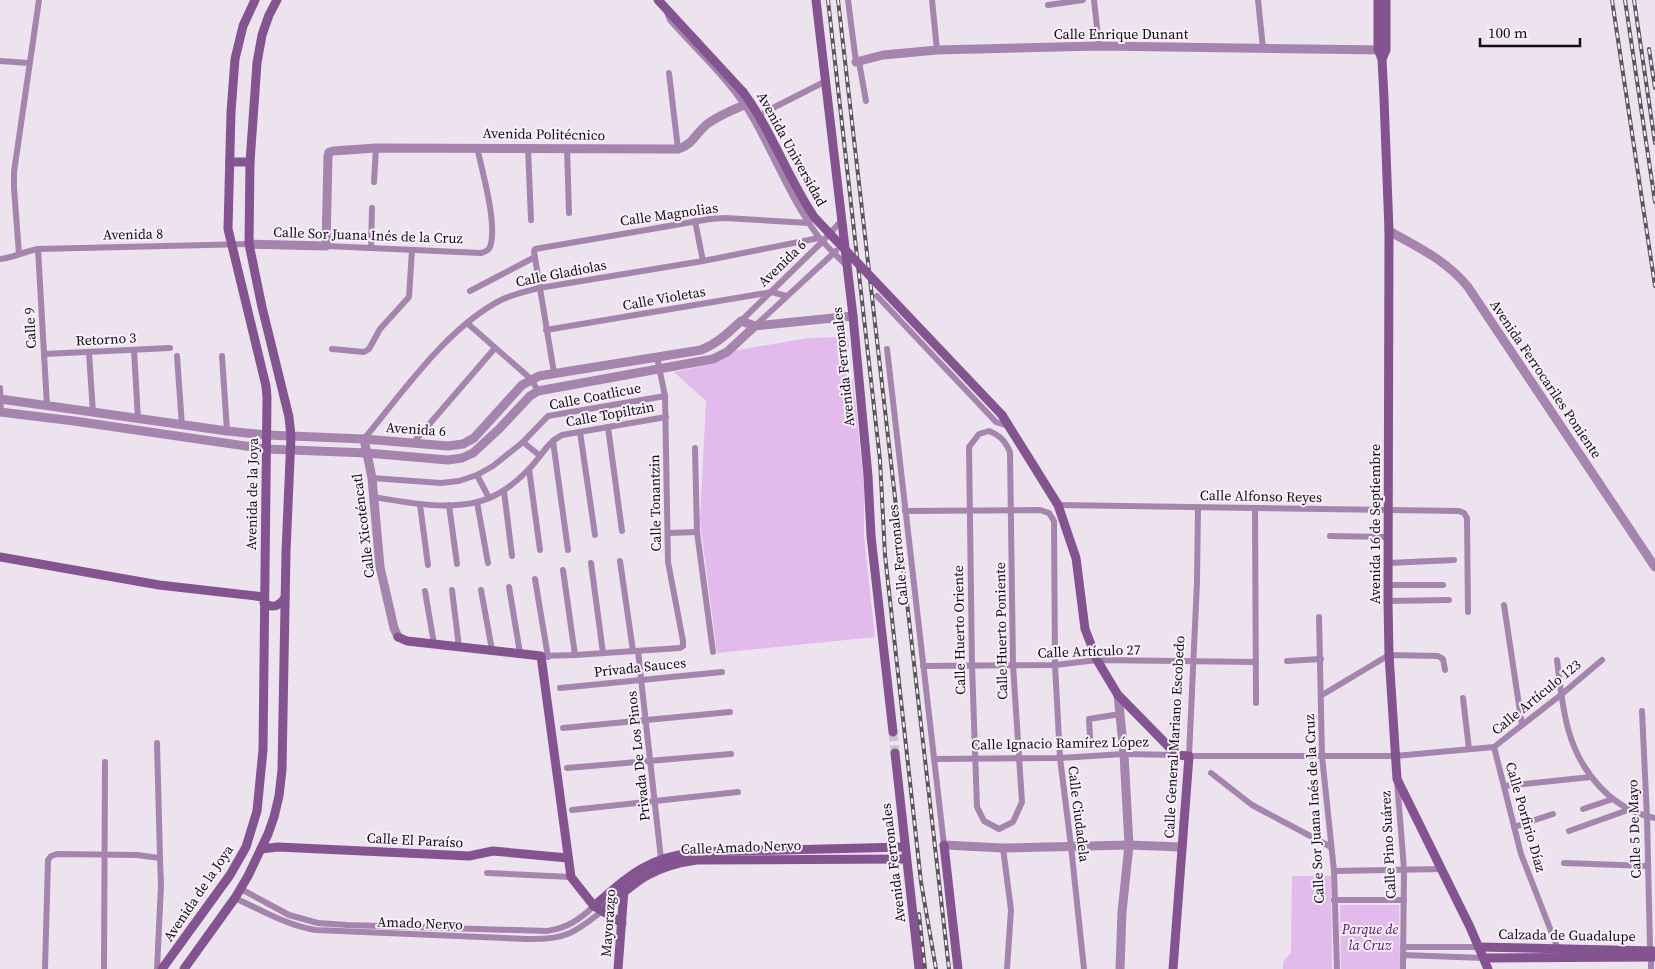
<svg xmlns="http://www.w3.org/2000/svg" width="1655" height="969" viewBox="0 0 1655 969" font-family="'Source Serif 4',serif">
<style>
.green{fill:#e2baec}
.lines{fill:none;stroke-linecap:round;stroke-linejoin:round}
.secondary-tunnel{stroke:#ccc3ce;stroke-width:9;stroke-dasharray:9 4.5;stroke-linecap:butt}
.minor{stroke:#a585ae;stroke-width:6}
.tertiary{stroke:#a585ae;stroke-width:9}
.secondary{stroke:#845491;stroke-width:9}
.rail-casing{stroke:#5b565c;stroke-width:4}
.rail{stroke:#faf0fd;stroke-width:2;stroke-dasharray:5.5;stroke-linecap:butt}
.secondary-bridge{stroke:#845491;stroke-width:9}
.labels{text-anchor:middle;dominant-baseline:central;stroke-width:4;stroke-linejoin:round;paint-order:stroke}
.street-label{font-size:14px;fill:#110e12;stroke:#faf0fd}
.park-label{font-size:14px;font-style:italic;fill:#4f155c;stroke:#faf0fd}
</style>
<rect width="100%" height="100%" fill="#ede3ef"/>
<g class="green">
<polygon points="848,337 849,348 846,351 850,379 853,379 864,486 864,536 875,637 717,653 700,521 706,401 674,372 712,364 733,351 807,338"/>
<polygon points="1292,876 1331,876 1332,969 1283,969 1283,962 1291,953"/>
<polygon points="1340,905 1399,905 1400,969 1341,969"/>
</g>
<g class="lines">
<polyline class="secondary-tunnel" points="893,732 895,753"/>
<g class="minor">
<polyline points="848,0 856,62"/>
<polyline points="932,0 937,50"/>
<polyline points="1094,0 1099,46"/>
<polyline points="1258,0 1263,48"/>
<polyline points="1048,5 1083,0"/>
<path d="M 667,12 L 670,20 C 698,52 732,82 753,119 C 775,158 791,200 818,236 C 826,246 837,256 847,266"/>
<polyline points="0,61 29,63"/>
<polyline points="859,62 866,101"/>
<polyline points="669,73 678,149"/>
<polyline points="765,112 826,81"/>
<polyline points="528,148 531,220"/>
<polyline points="567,148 569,213"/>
<polyline points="374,182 376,148"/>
<polyline points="695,221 703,261"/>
<path d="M 326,246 L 481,253 C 485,252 488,251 490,247 C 498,225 482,171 477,147"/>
<polyline points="371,248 372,208"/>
<polyline points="38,249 47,406"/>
<polyline points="19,254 14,188 14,172 39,0"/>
<path d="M 0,259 C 14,258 25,251 38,249 L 249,244"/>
<polyline points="470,291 535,257"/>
<polyline points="877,296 996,422 1008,426"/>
<polyline points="741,321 823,241 842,220"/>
<polyline points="467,323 531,379 538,391"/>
<polyline points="755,326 836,251"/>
<polyline points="546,330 772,292 786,296"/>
<polyline points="332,349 364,352 369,349 380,329 409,297 412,250"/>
<polyline points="887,349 944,845"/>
<polyline points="134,350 138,419"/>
<polyline points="89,353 93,413"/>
<polyline points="44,354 170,348"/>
<polyline points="177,356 182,426"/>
<polyline points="222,356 227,431"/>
<polyline points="554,373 534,252 535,249 710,219 725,218 809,223"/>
<polyline points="0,388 1,413"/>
<polyline points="608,427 622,531"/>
<path d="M 989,431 C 1001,436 1005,441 1010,452 L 1013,665 L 1022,802 L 1013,822 L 999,829 L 984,821 L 977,807 L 972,665 L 969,447 L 979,434 Z"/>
<polyline points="580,432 595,535"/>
<path d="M 364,439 C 403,392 448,326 503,299 C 514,294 527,291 539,288 L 703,261 L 819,238"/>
<polyline points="553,441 568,550"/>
<polyline points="523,442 539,455"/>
<polyline points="413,443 495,348"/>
<polyline points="695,448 697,532 713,652"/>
<polyline points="529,469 540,550"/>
<polyline points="477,475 489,498"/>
<polyline points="372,478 441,483 459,481 477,475 493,466 523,442 548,416 665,396"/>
<polyline points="504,491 512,556"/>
<path d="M 374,497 C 414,504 469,515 504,490 C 513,485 521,477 528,470 C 540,459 546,443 562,435 L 666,417"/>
<polyline points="477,502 488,563"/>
<polyline points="420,505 428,565"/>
<polyline points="449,505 457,564"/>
<polyline points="1058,505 1459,511 1464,513 1467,518 1468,612"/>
<polyline points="1198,507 1197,582 1189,756 1395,756 1494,747 1562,694 1602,660"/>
<polyline points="1255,508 1256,703"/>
<polyline points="905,511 1040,510 1049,513 1054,521 1055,665 1060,758 1071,846 1084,969"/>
<polyline points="668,533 697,532"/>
<polyline points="1330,536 1388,537"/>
<polyline points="620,561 633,651"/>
<polyline points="591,563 603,653"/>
<polyline points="1388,563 1454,560"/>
<polyline points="563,570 575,655"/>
<polyline points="535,579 548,657"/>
<polyline points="1388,585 1443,585"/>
<polyline points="509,587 520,653"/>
<polyline points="452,590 459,647"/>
<polyline points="481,590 492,650"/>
<polyline points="425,591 434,644"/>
<polyline points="1388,601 1449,600"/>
<polyline points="1504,605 1522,725"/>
<polyline points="1319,617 1322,756 1334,871 1337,969"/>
<polyline points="638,651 661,859"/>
<polyline points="541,656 575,655 680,648 683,646 683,641 668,562 665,396 657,357"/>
<path d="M 1557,660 C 1560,684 1562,709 1569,732 C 1581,773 1612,810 1655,818"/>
<polyline points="1287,661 1321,659"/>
<polyline points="923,666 1055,665 1097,660 1256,662"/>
<polyline points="560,688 722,672"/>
<polyline points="1322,695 1389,655 1438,656 1443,659 1445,670"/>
<polyline points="1463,698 1469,749"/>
<polyline points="1642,711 1647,817 1650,947"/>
<polyline points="563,728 730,712"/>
<polyline points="1090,737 1089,719 1120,714"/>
<polyline points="157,743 160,858"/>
<polyline points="1494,747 1521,854 1558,949"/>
<polyline points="935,759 1060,758 1124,754 1177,755"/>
<polyline points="567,768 731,754"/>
<polyline points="1211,773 1252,805 1331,847"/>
<polyline points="1397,781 1404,869 1403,969"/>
<polyline points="1504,786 1591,777"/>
<polyline points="1583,809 1613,799"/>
<polyline points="572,810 738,792"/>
<polyline points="1514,827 1553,814"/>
<polyline points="1569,831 1628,810"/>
<polyline points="1003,848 1011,910 1007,969"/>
<polyline points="1564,863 1648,866"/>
<polyline points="1334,871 1442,869"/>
<polyline points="487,873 571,877"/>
<path d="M 241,889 L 289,915 L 318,923 L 347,925 L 547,931 C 567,928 579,920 594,906"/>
<path d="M 235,898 C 261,910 288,926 316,930 L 527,939 C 563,940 574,934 602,911"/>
<polyline points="1334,900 1404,900"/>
<polyline points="1403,947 1479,947"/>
<polyline points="1403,955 1484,958"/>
<polyline points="1651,961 1651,969"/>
<polyline points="45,969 48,860 51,856 57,854 137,855 160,858 161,885 157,969"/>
<polyline points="104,969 105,762"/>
</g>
<g class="tertiary">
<polyline points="856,62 883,55 937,50 1099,46 1384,50"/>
<path d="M 1389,231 C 1419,248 1446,260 1468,287 L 1655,567"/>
<path d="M 249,244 L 326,246 L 328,156 L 329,152 L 333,151 L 376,148 L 678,149 C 692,145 695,135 705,126 C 715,117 731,111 744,105"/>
<path d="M 0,399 L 227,431 L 267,435 L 364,439 L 448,446 L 463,444 L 474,438 L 522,385 L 539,376 L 701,350 C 717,344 728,333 741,321 L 755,326 L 853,316"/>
<polyline points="0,412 74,421 266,449 367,453 448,460 462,458 473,453 499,429 530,396 538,391 713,359 727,352 755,326"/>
<polyline points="364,439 372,478 380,567 394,628 398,637"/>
<polyline points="1118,695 1124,754 1129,845 1122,912 1120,969"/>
<polyline points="944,845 1003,848 1129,845 1181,847"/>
</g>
<g class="secondary">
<polyline points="658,0 743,92"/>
<polyline points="816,0 853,316 868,476 871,536 893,732"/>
<polyline points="1378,0 1378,49 1382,59 1384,98 1389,231 1388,601 1389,655 1397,779 1470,927 1488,969"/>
<polyline points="1382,59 1386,50 1386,0"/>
<polyline points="230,162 250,162"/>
<polyline points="1002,415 1058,505 1076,558 1085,629 1097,660 1118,695 1177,755 1189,756 1173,969"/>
<polyline points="0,557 159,585 264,597"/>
<path d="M 264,603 C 273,609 279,606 285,598"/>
<polyline points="398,637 407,641 541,656 571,877 594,906 622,923"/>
<polyline points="895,753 919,969"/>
<polyline points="944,845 958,969"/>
<polyline points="261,849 278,847 469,856 493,851 568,858"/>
<path d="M 594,906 C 631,874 647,858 696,852 L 905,847"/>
<path d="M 602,911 C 635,882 651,866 697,860 L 906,859"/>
<polyline points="1479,947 1655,951"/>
<polyline points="1484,958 1655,957"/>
<polyline points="162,969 230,875 246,847 257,811 263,750 267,397 266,386 228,229 231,112 235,59 243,26 255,0"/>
<polyline points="184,969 235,898 248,876 268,834 274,817 279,796 282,770 286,552 291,436 289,417 262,307 249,244 250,162 257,63 262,35 269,15 277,0"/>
<polyline points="618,969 624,890"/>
</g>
<g class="rail-casing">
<g id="rail">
<polyline points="828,0 880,460 885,555 921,882 936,969"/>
<polyline points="838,0 949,969"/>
<polyline points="1612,0 1655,286"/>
<polyline points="1625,0 1655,202"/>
<polyline points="1634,0 1655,143"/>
<polyline points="1649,49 1655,88"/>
<polyline points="919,914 925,969"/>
</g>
</g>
<use href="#rail" class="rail"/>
<path class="secondary-bridge" d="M 743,92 C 772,131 787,177 814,217 L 1002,415"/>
</g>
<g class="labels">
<g class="street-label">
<text x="1121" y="34">Calle Enrique Dunant</text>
<text transform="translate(544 134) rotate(1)">Avenida Politécnico</text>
<text transform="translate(792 149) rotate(61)">Avenida Universidad</text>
<text transform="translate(669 214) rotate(-8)">Calle Magnolias</text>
<text transform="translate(133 234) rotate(-1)">Avenida 8</text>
<text transform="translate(368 235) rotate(2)">Calle Sor Juana Inés de la Cruz</text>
<text transform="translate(782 263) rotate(-44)">Avenida 6</text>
<text transform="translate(561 273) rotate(-11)">Calle Gladiolas</text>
<text transform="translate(664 298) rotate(-10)">Calle Violetas</text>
<text transform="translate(30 328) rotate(-93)">Calle 9</text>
<text transform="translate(106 339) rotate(-3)">Retorno 3</text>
<text transform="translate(843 367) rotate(-96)">Avenida Ferronales</text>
<text transform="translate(1546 379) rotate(56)">Avenida Ferrocariles Poniente</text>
<text transform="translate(595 396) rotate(-11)">Calle Coatlicue</text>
<text transform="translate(610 414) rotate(-10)">Calle Topiltzin</text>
<text transform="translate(416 429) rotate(4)">Avenida 6</text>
<text transform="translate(252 494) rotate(-89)">Avenida de la Joya</text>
<text transform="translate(1261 496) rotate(1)">Calle Alfonso Reyes</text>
<text transform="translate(655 503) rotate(-91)">Calle Tonantzin</text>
<text transform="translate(1375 524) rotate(-90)">Avenida 16 de Septiembre</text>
<text transform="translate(363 526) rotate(-97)">Calle Xicoténcatl</text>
<text transform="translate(898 555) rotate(-96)">Calle Ferronales</text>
<text transform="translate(959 630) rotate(-91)">Calle Huerto Oriente</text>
<text transform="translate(1001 631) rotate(-91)">Calle Huerto Poniente</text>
<text transform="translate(1089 651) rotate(-2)">Calle Artículo 27</text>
<text transform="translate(640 667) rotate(-6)">Privada Sauces</text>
<text transform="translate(1536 697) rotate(-39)">Calle Artículo 123</text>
<text transform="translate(1174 737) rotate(-87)">Calle General Mariano Escobedo</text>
<text transform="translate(1060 743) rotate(-1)">Calle Ignacio Ramírez López</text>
<text transform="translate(638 756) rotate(-96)">Privada De Los Pinos</text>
<text transform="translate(1314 809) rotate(-93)">Calle Sor Juana Inés de la Cruz</text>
<text transform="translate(1079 814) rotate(83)">Calle Ciudadela</text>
<text transform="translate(1526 817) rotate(74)">Calle Porfirio Díaz</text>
<text transform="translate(1634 829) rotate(-92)">Calle 5 De Mayo</text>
<text transform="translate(415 840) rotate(3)">Calle El Paraíso</text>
<text transform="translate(1388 845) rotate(-93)">Calle Pino Suárez</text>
<text transform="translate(741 847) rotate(-2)">Calle Amado Nervo</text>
<text transform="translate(893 863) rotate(-97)">Avenida Ferronales</text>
<text transform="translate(198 893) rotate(-56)">Avenida de la Joya</text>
<text transform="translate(420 923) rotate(2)">Amado Nervo</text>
<text transform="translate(608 923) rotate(-86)">Mayorazgo</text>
<text transform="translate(1567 935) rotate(1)">Calzada de Guadalupe</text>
</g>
<g class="park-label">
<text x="1370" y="929">Parque de<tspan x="1370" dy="16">la Cruz</tspan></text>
</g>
</g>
<path d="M1480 38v8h100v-8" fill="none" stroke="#110e12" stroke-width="2.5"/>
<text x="1488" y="38" font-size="15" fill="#110e12" stroke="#faf0fd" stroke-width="4" paint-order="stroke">100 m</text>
</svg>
